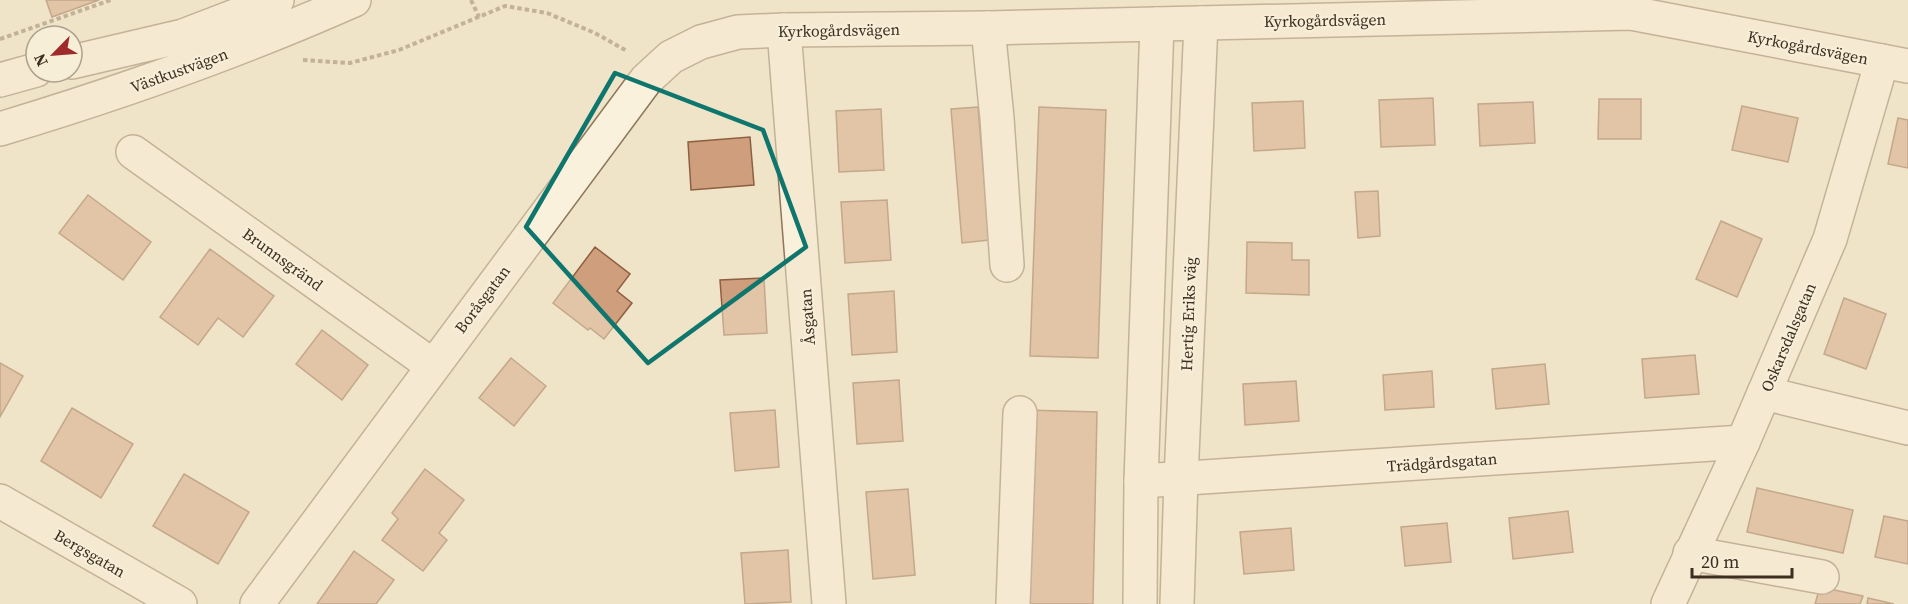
<svg xmlns="http://www.w3.org/2000/svg" width="1908" height="604" viewBox="0 0 1908 604" font-family="'Source Serif 4',serif">
<style>
.building{fill:#cf9f7d;stroke:#8d5f41;stroke-width:1.5}
.lines{fill:none;stroke-linecap:round;stroke-linejoin:round}
.minor-casing{stroke:#8d765c;stroke-width:36}
.path{stroke:#8d765c;stroke-width:4;stroke-dasharray:4.5 3;stroke-linecap:butt}
.minor{stroke:#faf1dc;stroke-width:33}
.marked{fill:none;stroke:#0f766e;stroke-width:4.5;stroke-linejoin:round}
.labels{text-anchor:middle;dominant-baseline:central;stroke-width:4.5;stroke-linejoin:round;paint-order:stroke}
.street-label{font-size:16px;fill:#3d2e20;stroke:#f7eed8}
</style>
<rect width="100%" height="100%" fill="#f0e4c8"/>
<g class="building">
<polygon points="46,0 99,0 52,17"/>
<polygon points="1433,98 1435,145 1381,147 1379,100"/>
<polygon points="1599,99 1641,99 1641,139 1598,139"/>
<polygon points="1303,101 1305,148 1254,151 1252,103"/>
<polygon points="1533,102 1535,143 1480,146 1478,104"/>
<polygon points="1742,106 1798,118 1788,162 1732,150"/>
<polygon points="978,107 989,240 962,243 951,109"/>
<polygon points="1039,107 1106,110 1098,358 1030,356"/>
<polygon points="881,109 884,170 839,172 836,111"/>
<polygon points="1898,118 1908,120 1908,168 1888,164"/>
<polygon points="750,137 754,185 691,190 688,142"/>
<polygon points="1378,191 1380,236 1358,238 1355,192"/>
<polygon points="88,195 151,242 123,280 59,233"/>
<polygon points="887,200 891,260 845,263 841,202"/>
<polygon points="1721,221 1762,239 1737,297 1696,279"/>
<polygon points="1247,242 1292,243 1292,260 1309,260 1309,295 1246,293"/>
<polygon points="595,247 630,274 617,291 632,303 604,339 590,328 588,330 553,303"/>
<polygon points="210,249 274,296 243,337 218,318 198,345 160,317"/>
<polygon points="764,278 767,333 724,335 720,280"/>
<polygon points="894,291 897,352 852,355 848,294"/>
<polygon points="1844,298 1886,314 1866,369 1824,354"/>
<polygon points="322,330 368,365 342,400 296,364"/>
<polygon points="1695,355 1699,394 1645,398 1642,359"/>
<polygon points="511,358 546,386 514,426 479,398"/>
<polygon points="0,363 23,376 0,417"/>
<polygon points="1545,364 1549,404 1496,409 1492,369"/>
<polygon points="1432,371 1434,407 1385,410 1383,375"/>
<polygon points="899,380 903,441 857,444 853,383"/>
<polygon points="1296,381 1299,421 1245,425 1243,384"/>
<polygon points="72,408 133,444 101,498 41,461"/>
<polygon points="775,410 779,467 735,471 730,413"/>
<polygon points="1026,410 1097,412 1093,604 1021,604"/>
<polygon points="425,469 464,500 439,533 447,540 423,571 382,540 398,519 392,513"/>
<polygon points="184,474 249,512 218,564 153,526"/>
<polygon points="1757,488 1853,510 1843,553 1747,532"/>
<polygon points="908,489 915,575 873,579 866,492"/>
<polygon points="1568,511 1573,552 1513,559 1509,518"/>
<polygon points="1884,516 1908,521 1908,564 1875,557"/>
<polygon points="1447,523 1451,562 1405,566 1401,527"/>
<polygon points="1291,528 1294,570 1244,574 1240,532"/>
<polygon points="788,550 791,602 745,604 741,553"/>
<polygon points="354,551 394,580 376,604 317,604"/>
<polygon points="1820,587 1863,596 1860,604 1815,604"/>
<polygon points="1868,598 1894,604 1867,604"/>
</g>
<g class="lines">
<g class="minor-casing">
<g id="minor">
<polyline points="988,28 997,118 1007,265"/>
<polyline points="784,30 829,604"/>
<polyline points="72,62 183,36 277,0"/>
<polyline points="0,80 36,70"/>
<path d="M 0,129 C 120,93 239,51 354,0"/>
<polyline points="133,152 433,366"/>
<polyline points="1764,393 1908,428"/>
<polyline points="1141,481 1743,442"/>
<polyline points="0,501 180,604"/>
<polyline points="1690,553 1822,577"/>
<polyline points="257,604 646,80 671,57 701,42 738,32 784,30 988,28 1631,13 1908,66"/>
<polyline points="1013,604 1020,413"/>
<polyline points="1140,604 1141,481 1157,24"/>
<polyline points="1177,604 1181,479 1201,23"/>
<polyline points="1668,604 1743,442 1830,239 1882,61"/>
</g>
</g>
<g class="path">
<polyline points="471,0 479,17"/>
<polyline points="0,39 111,0"/>
<polyline points="303,60 350,63 399,50 505,6 547,13 595,33 627,51"/>
</g>
<use href="#minor" class="minor"/>
</g>
<path d="M0 0H1908V604H0ZM 615,73 L 763,130 L 806,247 L 648,363 L 526,227 Z" fill="#f0e4c8" fill-opacity=".55" fill-rule="evenodd"/>
<path class="marked" d="M 615,73 L 763,130 L 806,247 L 648,363 L 526,227 Z"/>
<g class="labels">
<g class="street-label">
<text transform="translate(1325 20) rotate(-1)">Kyrkogårdsvägen</text>
<text transform="translate(839 30) rotate(-1)">Kyrkogårdsvägen</text>
<text transform="translate(1808 47) rotate(11)">Kyrkogårdsvägen</text>
<text transform="translate(179 70) rotate(-20)">Västkustvägen</text>
<text transform="translate(283 259) rotate(36)">Brunnsgränd</text>
<text transform="translate(482 299) rotate(-53)">Boråsgatan</text>
<text transform="translate(1188 314) rotate(-88)">Hertig Eriks väg</text>
<text transform="translate(807 317) rotate(-94)">Åsgatan</text>
<text transform="translate(1788 337) rotate(-67)">Oskarsdalsgatan</text>
<text transform="translate(1442 462) rotate(-4)">Trädgårdsgatan</text>
<text transform="translate(90 553) rotate(30)">Bergsgatan</text>
</g>
</g>
<g transform="translate(54 54) rotate(245)"><circle r="28" fill="#f7eed8" stroke="#ada18e" stroke-width="1.5"/>
<path d="M0-4.5L10 22L0 15L-10 22Z" fill="#9e2a2b"/>
<text y="-9" font-size="16" font-weight="bold" text-anchor="middle" fill="#3d2e20">N</text>
</g>
<path d="M1692 568v9h100v-9" fill="none" stroke="#3d2e20" stroke-width="3"/>
<text x="1701" y="568" font-size="18" fill="#3d2e20" stroke="#f7eed8" stroke-width="4.5" paint-order="stroke">20 m</text>
</svg>
